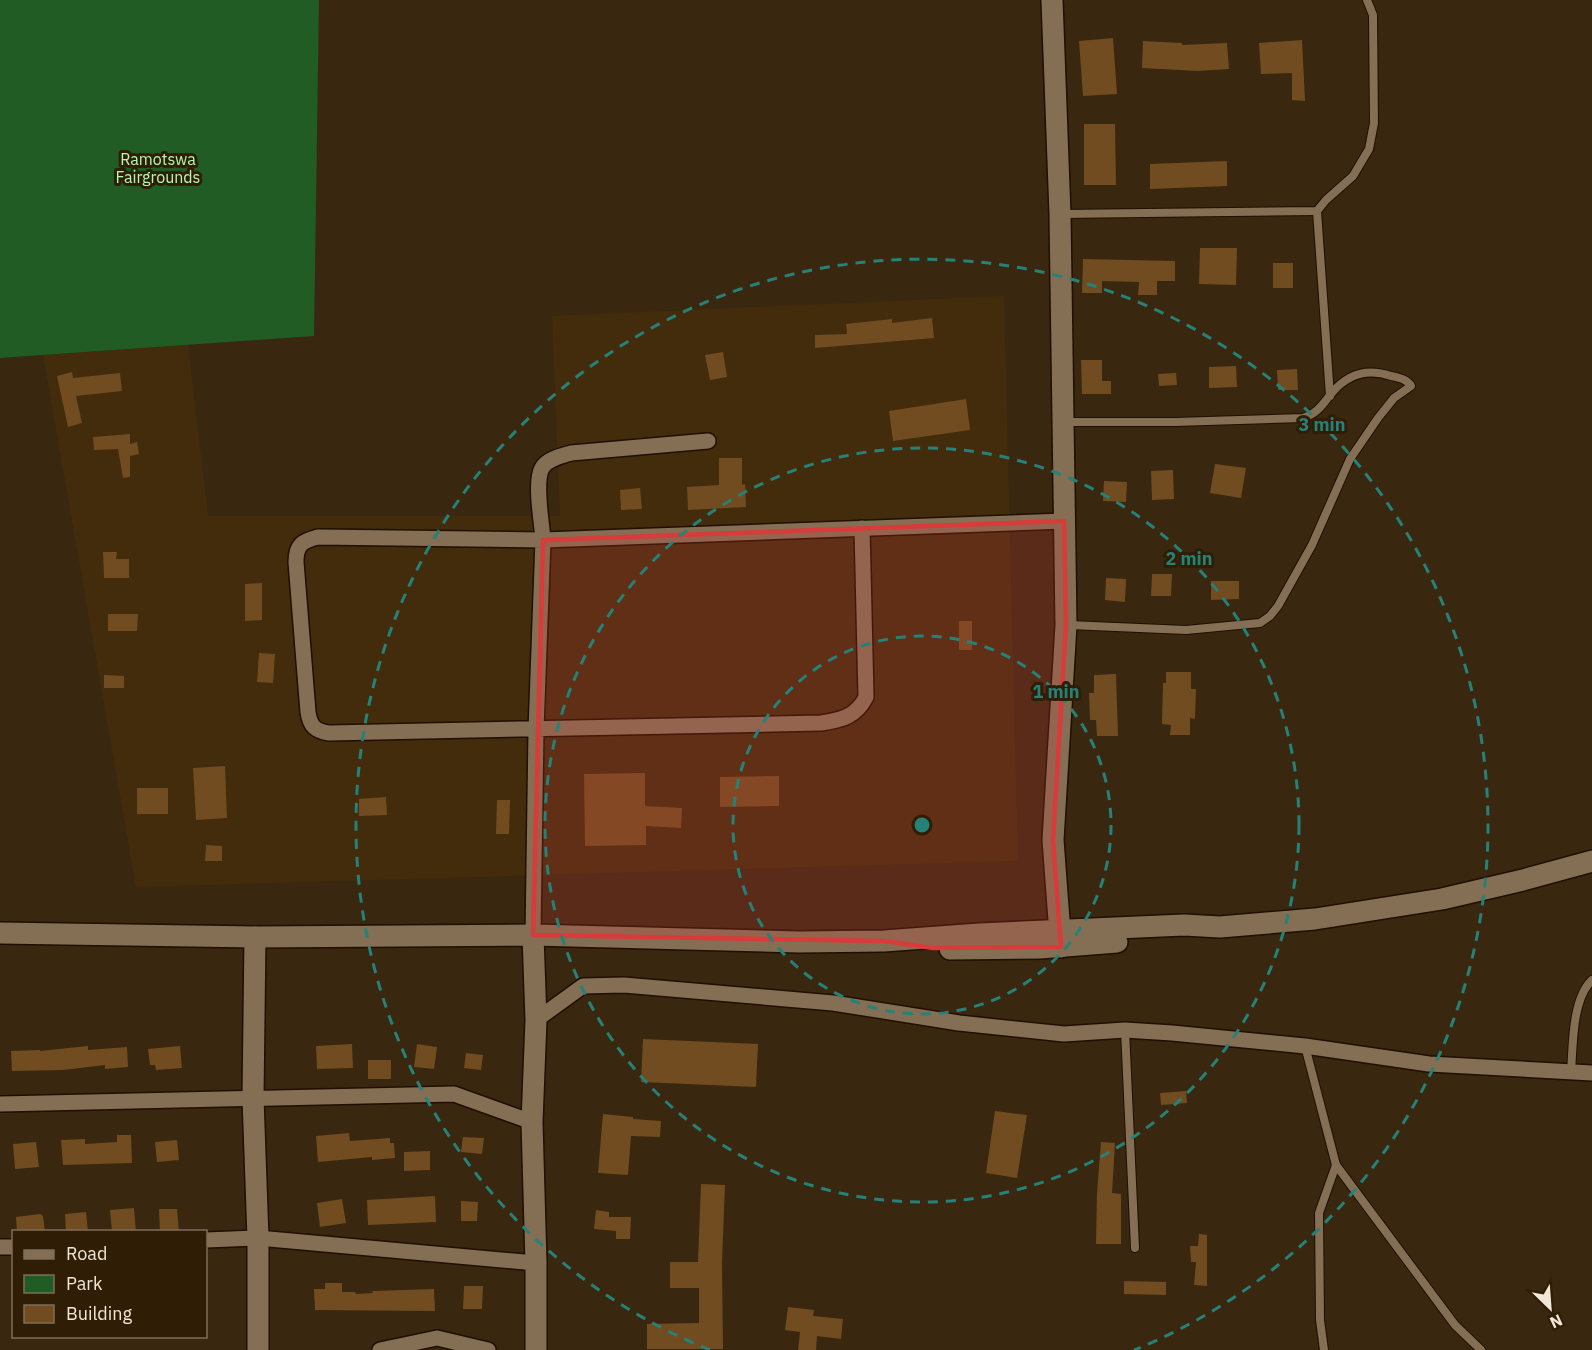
<svg xmlns="http://www.w3.org/2000/svg" width="1592" height="1350" viewBox="0 0 1592 1350" font-family="'IBM Plex Sans',sans-serif">
<style>
.built{fill:#432c0c}
.green{fill:#205c24}
.building{fill:#704c20}
.lines{fill:none;stroke-linecap:round;stroke-linejoin:round}
.lane-casing{stroke:#200f00;stroke-width:10}
.street-casing{stroke:#200f00;stroke-width:18}
.secondary-casing{stroke:#200f00;stroke-width:24}
.lane{stroke:#846e54;stroke-width:8}
.street{stroke:#846e54;stroke-width:15}
.secondary{stroke:#846e54;stroke-width:21}
.marked{fill:#d93b3a;fill-opacity:0.2;stroke:#d93b3a;stroke-width:4.5;stroke-linejoin:round}
.ring{fill:none;stroke:#268178;stroke-width:3;stroke-dasharray:10 8}
.labels{text-anchor:middle;dominant-baseline:central;stroke-width:6;stroke-linejoin:round;paint-order:stroke}
.park-label{font-size:16px;fill:#aefbaf;stroke:#2f1e05}
.centre{fill:#268178;stroke:#2f1e05;stroke-width:3}
.ring-label{font-size:18px;text-anchor:middle;font-weight:bold;fill:#268178;stroke:#2f1e05;stroke-width:6;stroke-linejoin:round;paint-order:stroke}
</style>
<rect width="100%" height="100%" fill="#3a270f"/>
<polygon class="built" points="1004,296 1018,861 136,887 43,355 188,345 208,516 560,516 552,316"/>
<polygon class="green" points="0,0 319,0 314,336 0,358"/>
<g class="building">
<polygon points="1113,38 1117,94 1083,96 1079,41"/>
<polygon points="1302,40 1305,101 1292,100 1292,73 1261,74 1259,43"/>
<polygon points="1143,41 1182,43 1182,45 1227,43 1229,69 1198,71 1142,68"/>
<polygon points="1084,124 1115,124 1116,185 1084,185"/>
<polygon points="1227,161 1227,186 1150,189 1150,164"/>
<polygon points="1200,248 1237,248 1236,285 1199,284"/>
<polygon points="1083,259 1175,261 1175,281 1157,281 1157,295 1138,295 1139,282 1102,281 1102,293 1082,293"/>
<rect x="1273" y="263" width="20" height="25"/>
<polygon points="932,318 934,338 815,348 815,335 847,334 846,324 892,319 892,323"/>
<polygon points="723,352 727,377 710,380 705,355"/>
<polygon points="1081,360 1102,360 1102,381 1111,381 1111,394 1082,394"/>
<polygon points="1236,366 1237,387 1209,388 1209,367"/>
<polygon points="1297,369 1298,390 1278,390 1277,370"/>
<polygon points="72,372 73,378 120,373 122,391 76,396 82,423 68,427 57,376"/>
<polygon points="1176,373 1177,385 1159,386 1158,374"/>
<polygon points="966,399 970,430 893,441 889,411"/>
<polygon points="130,434 130,444 137,442 139,454 130,456 130,477 123,478 118,449 94,450 93,437"/>
<polygon points="719,458 742,458 742,485 745,484 746,507 688,510 687,487 719,485"/>
<polygon points="1215,464 1246,468 1241,498 1210,493"/>
<polygon points="1173,470 1174,499 1152,500 1151,471"/>
<polygon points="1104,481 1127,482 1126,502 1103,501"/>
<polygon points="640,488 642,509 621,510 620,490"/>
<polygon points="103,552 117,552 116,559 129,559 129,578 104,578"/>
<polygon points="1152,574 1172,574 1171,596 1151,596"/>
<polygon points="1106,578 1126,579 1125,602 1105,600"/>
<polygon points="1211,581 1239,581 1239,599 1211,600"/>
<polygon points="262,583 262,620 245,621 245,584"/>
<polygon points="108,614 138,614 137,631 108,631"/>
<rect x="959" y="621" width="13" height="29"/>
<polygon points="259,653 275,654 273,683 257,682"/>
<polygon points="1166,672 1191,672 1191,689 1196,689 1195,719 1190,718 1190,735 1170,735 1171,725 1162,724 1163,683 1166,683"/>
<polygon points="1116,674 1118,736 1097,736 1096,720 1090,720 1089,693 1094,693 1094,675"/>
<polygon points="104,675 124,676 124,688 104,688"/>
<polygon points="225,766 227,818 196,820 193,768"/>
<polygon points="645,773 645,806 682,808 681,828 646,826 646,845 585,846 584,774"/>
<polygon points="779,776 779,806 720,807 720,777"/>
<rect x="137" y="788" width="31" height="26"/>
<polygon points="386,797 387,815 359,816 359,799"/>
<polygon points="497,800 510,800 509,834 496,834"/>
<polygon points="206,845 222,846 222,861 205,861"/>
<polygon points="643,1039 758,1044 756,1087 641,1082"/>
<polygon points="352,1044 353,1068 317,1069 316,1046"/>
<polygon points="417,1044 437,1047 434,1069 414,1067"/>
<polygon points="88,1046 88,1050 127,1047 128,1067 105,1069 105,1065 63,1070 12,1071 11,1051 40,1050 40,1051"/>
<polygon points="180,1046 182,1068 156,1070 155,1065 150,1065 148,1049"/>
<polygon points="466,1053 483,1055 481,1070 464,1068"/>
<rect x="368" y="1060" width="23" height="19"/>
<polygon points="1186,1091 1187,1103 1161,1105 1160,1093"/>
<polygon points="995,1111 1027,1115 1017,1178 986,1173"/>
<polygon points="603,1114 633,1117 633,1119 661,1121 660,1137 631,1136 628,1175 598,1173"/>
<polygon points="349,1133 350,1141 390,1138 390,1143 394,1143 395,1158 372,1160 372,1157 318,1162 316,1136"/>
<polygon points="117,1135 131,1135 132,1163 63,1165 61,1140 85,1139 85,1144 117,1142"/>
<polygon points="463,1137 484,1138 482,1154 461,1152"/>
<polygon points="177,1140 179,1160 157,1162 155,1142"/>
<polygon points="36,1142 39,1167 15,1169 13,1144"/>
<polygon points="1101,1142 1115,1143 1112,1193 1121,1194 1121,1244 1096,1244 1097,1193"/>
<polygon points="430,1151 430,1170 404,1171 404,1152"/>
<polygon points="701,1184 725,1185 722,1262 723,1349 647,1349 647,1324 699,1323 699,1288 670,1288 670,1262 698,1262"/>
<polygon points="435,1196 436,1222 368,1225 367,1200"/>
<polygon points="342,1199 346,1223 320,1227 317,1203"/>
<polygon points="461,1201 478,1202 477,1221 461,1221"/>
<polygon points="134,1208 136,1232 112,1232 110,1210"/>
<polygon points="159,1209 177,1209 179,1232 160,1232"/>
<polygon points="596,1210 609,1212 609,1217 631,1217 630,1239 616,1239 616,1231 594,1229"/>
<polygon points="86,1212 88,1232 66,1232 65,1214"/>
<polygon points="40,1214 43,1216 45,1232 17,1232 16,1217"/>
<polygon points="1199,1234 1207,1235 1207,1286 1194,1285 1196,1262 1191,1262 1190,1246 1198,1246"/>
<polygon points="1124,1281 1166,1282 1166,1295 1124,1294"/>
<polygon points="325,1283 342,1283 342,1292 355,1292 356,1294 373,1293 372,1291 434,1289 435,1311 315,1310 314,1289 325,1289"/>
<polygon points="464,1286 483,1286 482,1309 463,1309"/>
<polygon points="788,1307 814,1310 813,1316 843,1319 841,1339 817,1336 816,1350 798,1350 800,1332 785,1330"/>
</g>
<g class="lines">
<g class="lane-casing">
<g id="lane">
<polyline points="1317,211 1330,396"/>
<polyline points="1061,214 1317,211 1326,200 1353,176 1369,149 1374,123 1373,15 1367,0"/>
<path d="M 1063,422 L 1175,422 L 1303,418 C 1318,413 1322,405 1331,394 C 1347,374 1367,368 1391,376 C 1399,378 1407,379 1411,386 L 1394,398 L 1378,418 L 1350,459 L 1312,545 L 1278,606 L 1270,616 L 1260,623 L 1186,630 L 1069,625"/>
<polyline points="1125,1030 1135,1248"/>
<polyline points="1305,1046 1336,1165 1455,1325 1481,1350"/>
<path d="M 1571,1072 C 1573,1045 1572,999 1592,980"/>
<polyline points="1324,1350 1320,1320 1319,1213 1336,1165"/>
</g>
</g>
<g class="street-casing">
<g id="street">
<path d="M 708,441 L 571,453 C 561,456 547,459 542,468 C 534,482 542,523 543,540 L 1064,521"/>
<path d="M 533,935 L 536,730 L 543,540 L 318,537 C 302,541 296,545 296,562 L 308,712 C 310,726 315,731 329,733 L 821,723 C 841,720 856,717 866,697 L 862,528"/>
<polyline points="536,1020 583,986 624,985 833,1003 959,1023 1064,1034 1125,1030 1172,1033 1305,1046 1429,1064 1592,1073"/>
<polyline points="0,1104 454,1094 532,1122"/>
<polyline points="206,1240 258,1238 536,1263"/>
<polyline points="0,1247 14,1247"/>
<polyline points="380,1350 437,1338 488,1350"/>
</g>
</g>
<g class="secondary-casing">
<g id="secondary">
<polyline points="1052,0 1060,214 1066,625 1053,840 1061,947"/>
<polyline points="0,933 255,937 533,935 799,942 884,941 979,934 1184,925 1220,927 1315,919 1442,899 1523,880 1592,861"/>
<polyline points="533,935 536,1020 532,1122 536,1263 536,1350"/>
<polyline points="255,937 253,1098 258,1238 258,1350"/>
<polyline points="950,949 1040,948 1117,942"/>
</g>
</g>
<use href="#lane" class="lane"/>
<use href="#street" class="street"/>
<use href="#secondary" class="secondary"/>
</g>
<path class="marked" d="M 1064,521 L 1066,625 L 1053,840 L 1061,947 L 933,948 L 884,941 L 533,935 L 543,540 Z"/>
<g class="ring">
<circle cx="922" cy="825" r="189"/>
<circle cx="922" cy="825" r="377"/>
<path d="M710 1350A566 566 0 1 1 1134 1350"/>
</g>
<g class="labels">
<g class="park-label">
<text x="158" y="159">Ramotswa<tspan x="158" dy="18">Fairgrounds</tspan></text>
</g>
</g>
<circle cx="922" cy="825" r="9" class="centre"/>
<g class="ring-label">
<text x="1322" y="431">3 min</text>
<text x="1189" y="565">2 min</text>
<text x="1056" y="698">1 min</text>
</g>
<rect x="12" y="1230" width="195" height="108" fill="#2f1e05" stroke="#7d6e59" stroke-width="1.5"/>
<rect x="24" y="1250" width="30" height="9" fill="#846e54" stroke="#7d6e59" stroke-width="1.5"/>
<text x="66" y="1260" font-size="18" fill="#f2e6d7">Road</text>
<rect x="24" y="1275" width="30" height="18" fill="#205c24" stroke="#7d6e59" stroke-width="1.5"/>
<text x="66" y="1290" font-size="18" fill="#f2e6d7">Park</text>
<rect x="24" y="1305" width="30" height="18" fill="#704c20" stroke="#7d6e59" stroke-width="1.5"/>
<text x="66" y="1320" font-size="18" fill="#f2e6d7">Building</text>
<g transform="translate(1550 1308) rotate(155)" stroke="#2f1e05" stroke-width="4.5" paint-order="stroke">
<path d="M0-4.5L10 22L0 15L-10 22Z" fill="#f2e6d7"/>
<text y="-9" font-size="16" font-weight="bold" text-anchor="middle" fill="#f2e6d7">N</text>
</g>
</svg>
